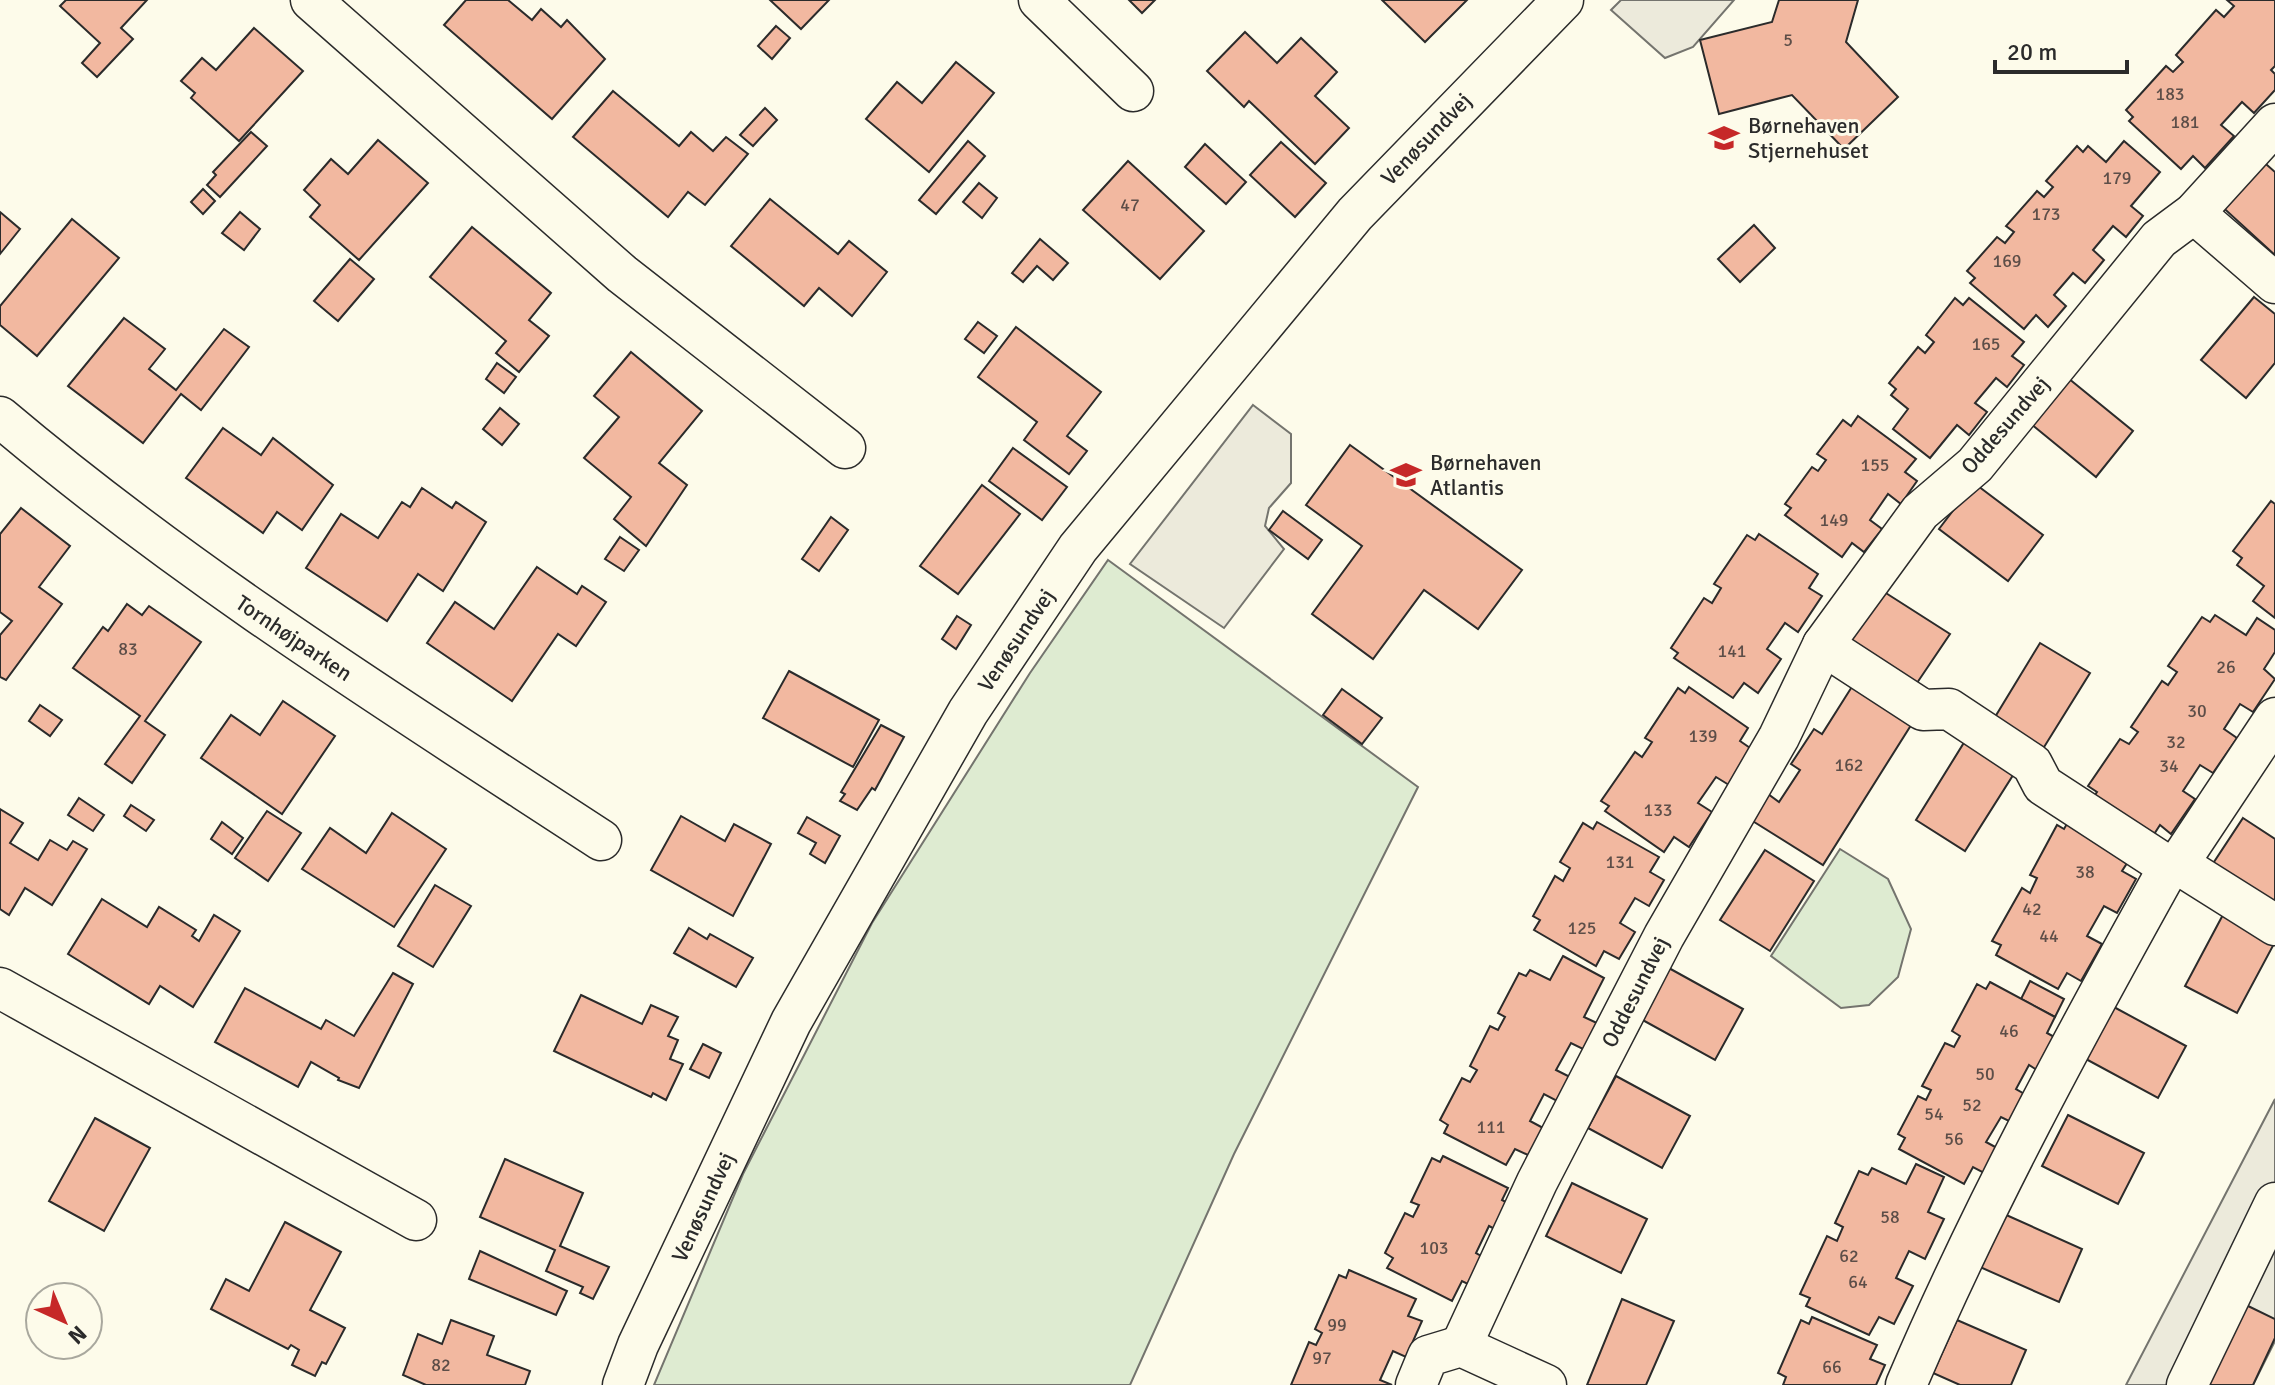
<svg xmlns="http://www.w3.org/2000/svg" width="2275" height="1385" viewBox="0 0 2275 1385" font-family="Signika,sans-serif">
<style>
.green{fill:#deebd1;stroke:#74746e;stroke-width:2}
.parking{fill:#eceadb;stroke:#74746e;stroke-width:2}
.building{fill:#f2b8a0;stroke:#2b2b2b;stroke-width:2}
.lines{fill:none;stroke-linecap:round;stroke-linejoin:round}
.street-casing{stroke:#2b2b2b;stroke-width:43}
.street{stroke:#fdfbea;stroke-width:40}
.labels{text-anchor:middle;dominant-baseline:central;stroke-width:6;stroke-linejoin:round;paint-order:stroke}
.number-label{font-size:18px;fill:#5d4e48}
.poi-label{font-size:22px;fill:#2b2b2b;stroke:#fdfbea;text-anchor:start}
.street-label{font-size:22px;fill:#2b2b2b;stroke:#fdfbea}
</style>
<rect width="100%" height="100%" fill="#fdfbea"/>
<g class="green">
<polygon points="1108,560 1418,787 1234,1154 1130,1385 654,1385 743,1174 872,923 1030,673"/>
<polygon points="1840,849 1888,879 1911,929 1898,977 1869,1005 1841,1008 1771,956"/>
</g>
<g class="parking">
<polygon points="1621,0 1734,0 1693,47 1665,58 1611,10"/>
<polygon points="1253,405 1291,434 1291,483 1269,508 1265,526 1284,549 1224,628 1130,564"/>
<polygon points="2275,1099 2275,1341 2253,1385 2126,1385"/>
</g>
<g class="building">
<polygon points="66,0 147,0 121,28 133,39 97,77 82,63 100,43 60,6"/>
<polygon points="466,0 508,0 532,20 541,9 561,27 567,20 605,59 552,119 444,25"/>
<polygon points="770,0 829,0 801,29"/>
<polygon points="1129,0 1155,0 1142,13"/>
<polygon points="1382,0 1467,0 1425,42"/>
<polygon points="1779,0 1858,0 1846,42 1898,97 1844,149 1792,95 1719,114 1700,40 1772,22"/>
<polygon points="2227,0 2275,0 2275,66 2271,70 2275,74 2275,90 2254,113 2242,102 2221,125 2234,136 2205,168 2193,156 2181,169 2129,121 2133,117 2126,110 2166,66 2173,72 2183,62 2176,55 2216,10 2224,17 2234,6"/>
<polygon points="776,26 790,38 772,59 758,46"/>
<polygon points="254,28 303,71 239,141 191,98 195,93 181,81 202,58 216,70"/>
<polygon points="1245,32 1277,63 1301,38 1337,72 1315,96 1349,128 1315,164 1249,101 1244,107 1207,71"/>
<polygon points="956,62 994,93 929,172 866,119 897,82 922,103"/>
<polygon points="613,91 679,146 691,132 713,151 726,137 748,154 705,205 688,192 668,217 573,137"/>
<polygon points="765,108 777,120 753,146 740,135"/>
<polygon points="251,132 267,146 220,197 207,185 216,175 213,172"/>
<polygon points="378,140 428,183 359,260 310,217 320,205 304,190 331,159 348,174"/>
<polygon points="968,141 985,156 936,214 919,200"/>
<polygon points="2124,141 2160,172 2131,206 2143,216 2126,237 2113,226 2093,250 2104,260 2085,283 2073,273 2054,295 2066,306 2048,327 2036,315 2024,329 1970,283 1975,278 1967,271 1997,237 2005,243 2014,232 2006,226 2037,191 2044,197 2053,187 2046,181 2077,146 2083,152 2088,146 2106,162"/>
<polygon points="1281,142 1326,183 1295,217 1250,175"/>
<polygon points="1205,144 1246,182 1226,204 1185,167"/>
<polygon points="2258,157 2275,172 2275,255 2217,202"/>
<polygon points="1128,161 1204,231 1160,279 1083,210"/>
<polygon points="979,183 997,198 982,218 963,202"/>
<polygon points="203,189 215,201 203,214 191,202"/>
<polygon points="770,199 838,254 849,241 887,272 852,316 819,288 804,306 731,246"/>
<polygon points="0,212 20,229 0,254"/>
<polygon points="240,212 260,229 244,250 222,233"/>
<polygon points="72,219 119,258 37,356 0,325 0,306"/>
<polygon points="1754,225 1775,248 1740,282 1718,259"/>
<polygon points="472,227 551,293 529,320 549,336 519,372 496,353 506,341 430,277"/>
<polygon points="1040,239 1068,263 1053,280 1037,266 1023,282 1012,273"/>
<polygon points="350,259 374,279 338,321 314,301"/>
<polygon points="2254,297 2275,314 2275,363 2246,398 2201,360"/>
<polygon points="1955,298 1963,305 1969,298 2024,342 2012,356 2024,365 2007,387 1996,378 1975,403 1987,412 1969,435 1957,425 1930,458 1893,429 1908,409 1891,395 1896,389 1889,383 1918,347 1925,353 1934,342 1926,335"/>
<polygon points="124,318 165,349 149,369 176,390 224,329 249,347 201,410 181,394 143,443 68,386"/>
<polygon points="978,322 997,336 984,353 965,339"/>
<polygon points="1016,327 1101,392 1067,436 1087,451 1069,474 1024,440 1037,422 978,377"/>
<polygon points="631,352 702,411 659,463 687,485 646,546 614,519 631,497 584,458 619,417 594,396"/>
<polygon points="497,363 516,377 504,393 486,379"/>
<polygon points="2068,378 2133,431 2096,477 2031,424"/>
<polygon points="500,408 519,424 502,445 483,429"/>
<polygon points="1858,416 1916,459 1905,472 1917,481 1901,504 1888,494 1870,520 1882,529 1864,552 1852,543 1842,557 1785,515 1791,508 1785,504 1812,467 1818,471 1826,460 1817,454 1843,420 1851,426"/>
<polygon points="223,428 261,455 273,438 333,485 302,530 277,512 263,533 186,478"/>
<polygon points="1350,445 1522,570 1478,629 1424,590 1373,659 1312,614 1362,546 1306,505"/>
<polygon points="1013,448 1067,487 1042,520 989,481"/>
<polygon points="1974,483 2043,535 2008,581 1939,529"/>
<polygon points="982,485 1020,514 958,594 920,566"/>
<polygon points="422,488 452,508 456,502 486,522 443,591 418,574 387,621 306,568 341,514 378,538 402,502 410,507"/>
<polygon points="2271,501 2275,504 2275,618 2253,601 2264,586 2237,565 2242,558 2233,551"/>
<polygon points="21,508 70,546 39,587 62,604 6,680 0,677 0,635 12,621 0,612 0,534"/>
<polygon points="1283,511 1322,540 1308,559 1269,530"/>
<polygon points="831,517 848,530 819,571 802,559"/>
<polygon points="1759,534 1818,574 1809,588 1822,596 1798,632 1785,623 1767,649 1781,659 1758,693 1744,683 1733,698 1674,658 1678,653 1671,648 1704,598 1712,603 1721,588 1714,584 1747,535 1755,540"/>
<polygon points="620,537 639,550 624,571 605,559"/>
<polygon points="537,567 577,594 582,586 606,602 576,646 558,634 512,701 427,643 455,602 494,629"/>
<polygon points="1878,588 1950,634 1917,683 1846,637"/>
<polygon points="127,604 142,615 149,606 201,642 145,721 165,735 132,783 105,764 140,716 73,668 103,627 108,631"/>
<polygon points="2215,615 2246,635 2257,618 2275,630 2275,652 2264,669 2275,679 2253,712 2240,704 2224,729 2237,738 2213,773 2200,765 2183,791 2195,799 2171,834 2160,825 2149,842 2090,802 2097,792 2088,786 2120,739 2129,744 2138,732 2131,727 2162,681 2168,685 2177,672 2168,666 2202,617 2210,622"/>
<polygon points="957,616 971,625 956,649 942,639"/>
<polygon points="2040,643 2090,673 2041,752 1992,722"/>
<polygon points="789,671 879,720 853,767 763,718"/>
<polygon points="1853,685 1913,722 1823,865 1751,820 1768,794 1779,802 1800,770 1791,764 1814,729 1822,734"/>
<polygon points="1689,687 1748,728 1740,741 1753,750 1729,785 1716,777 1698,803 1712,812 1689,847 1674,837 1664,852 1605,811 1609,806 1601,801 1635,752 1642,757 1652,742 1645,738 1678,688 1685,693"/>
<polygon points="1342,689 1382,718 1362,744 1323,715"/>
<polygon points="283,701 335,736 282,814 201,758 231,715 260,735"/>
<polygon points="40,705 62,720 50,736 29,721"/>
<polygon points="881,725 904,737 875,790 872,788 857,810 840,801 845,794 841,792"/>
<polygon points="1965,741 2015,772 1965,851 1916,820"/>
<polygon points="79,798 104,815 93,831 68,815"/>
<polygon points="131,805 154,820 146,831 124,816"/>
<polygon points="0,809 23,823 10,843 38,860 50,840 67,850 73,841 87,849 52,905 25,888 9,915 0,909"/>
<polygon points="267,811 301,833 268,881 235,858"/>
<polygon points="392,813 446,849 394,927 302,869 330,828 366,853"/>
<polygon points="681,816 725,841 734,824 771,844 733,916 651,870"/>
<polygon points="807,817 840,836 825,863 810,854 816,843 798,833"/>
<polygon points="2243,818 2275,839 2275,907 2212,865"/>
<polygon points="222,822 243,838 232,854 211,839"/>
<polygon points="1597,822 1659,857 1650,872 1664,880 1649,906 1635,898 1620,923 1635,932 1619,959 1604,951 1596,966 1534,930 1540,920 1533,916 1555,876 1563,881 1570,868 1560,862 1583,823 1593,829"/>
<polygon points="2068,822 2131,857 2122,871 2136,879 2117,913 2104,906 2087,936 2102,944 2081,981 2067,973 2058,989 1996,955 2001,945 1992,941 2022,888 2030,893 2037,878 2030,875 2057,825 2064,829"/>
<polygon points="1765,850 1814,881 1770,951 1720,920"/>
<polygon points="435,885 471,906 433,967 398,946"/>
<polygon points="102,899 147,927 159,907 196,930 192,936 199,941 214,915 240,931 193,1007 160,986 149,1004 68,954"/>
<polygon points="2225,911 2275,942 2237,1013 2185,986"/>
<polygon points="689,928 707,939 710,934 753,958 736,987 674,953"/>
<polygon points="1563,956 1604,978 1584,1017 1599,1024 1585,1050 1571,1043 1556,1070 1572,1078 1559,1102 1544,1094 1530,1121 1545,1129 1530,1156 1515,1149 1506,1165 1444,1133 1448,1125 1440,1120 1462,1078 1470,1082 1477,1070 1470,1066 1490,1026 1498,1030 1505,1017 1498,1013 1519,973 1526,976 1530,970 1550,980"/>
<polygon points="1667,967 1743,1009 1715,1060 1639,1018"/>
<polygon points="393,973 413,984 359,1088 338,1080 339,1078 311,1062 298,1087 215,1042 245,988 321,1029 326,1020 354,1036"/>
<polygon points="2030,981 2064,999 2055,1017 2021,999"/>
<polygon points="1990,982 2055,1017 2047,1033 2058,1039 2040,1072 2029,1065 2016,1089 2028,1096 2013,1123 2001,1117 1986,1142 1999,1149 1986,1174 1973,1167 1964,1184 1899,1149 1905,1138 1898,1134 1918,1096 1926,1100 1931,1090 1922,1086 1945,1043 1954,1047 1960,1036 1952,1031 1977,984 1986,989"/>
<polygon points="581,995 642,1024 651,1005 678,1017 668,1036 678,1040 670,1059 683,1064 666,1100 653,1093 651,1097 554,1051"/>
<polygon points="2112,1006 2186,1046 2158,1098 2084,1058"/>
<polygon points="703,1044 721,1053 709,1078 690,1069"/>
<polygon points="1616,1076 1690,1116 1662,1168 1588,1128"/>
<polygon points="2068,1115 2144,1153 2118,1204 2042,1166"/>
<polygon points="95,1118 150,1148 104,1231 49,1201"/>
<polygon points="1443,1156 1508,1188 1502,1200 1515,1207 1502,1233 1489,1226 1476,1253 1490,1261 1476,1288 1462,1281 1452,1301 1387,1268 1393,1258 1385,1253 1405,1213 1413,1217 1419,1205 1411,1202 1432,1158 1440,1162"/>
<polygon points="505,1159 583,1193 560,1246 609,1267 593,1299 580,1293 583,1287 546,1271 555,1250 480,1217"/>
<polygon points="1916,1164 1944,1177 1928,1212 1944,1219 1925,1259 1909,1251 1896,1278 1913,1286 1894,1324 1879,1317 1869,1335 1806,1306 1810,1298 1800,1294 1827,1236 1837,1241 1843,1227 1835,1223 1859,1171 1868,1175 1872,1168 1906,1184"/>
<polygon points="1572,1183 1647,1219 1621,1273 1546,1236"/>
<polygon points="2004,1214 2082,1249 2059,1302 1980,1267"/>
<polygon points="285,1222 341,1252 310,1310 345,1328 326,1364 322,1362 315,1376 292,1365 299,1350 291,1345 288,1349 211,1309 226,1279 249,1291"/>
<polygon points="480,1251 567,1291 556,1315 469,1279"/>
<polygon points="1349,1270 1416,1299 1408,1316 1422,1321 1406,1357 1393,1351 1380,1380 1392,1385 1291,1385 1309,1342 1316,1345 1322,1333 1315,1329 1339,1275 1346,1278"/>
<polygon points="1622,1299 1674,1321 1646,1385 1587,1385"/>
<polygon points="2246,1305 2275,1319 2275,1338 2253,1385 2209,1385"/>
<polygon points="1812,1317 1877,1345 1870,1359 1885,1365 1876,1385 1783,1385 1786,1377 1778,1373 1801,1320 1809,1324"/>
<polygon points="451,1320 494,1336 487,1355 530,1371 525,1385 426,1385 403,1375 418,1334 442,1344"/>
<polygon points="1957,1320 2026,1350 2011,1385 1960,1385 1933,1373"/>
</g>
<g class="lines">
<g class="street-casing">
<g id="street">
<polyline points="311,0 622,274 845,448"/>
<polyline points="1039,0 1133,91"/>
<polyline points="2194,213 2275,283"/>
<path d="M 0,417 C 188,576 396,706 601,840"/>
<polyline points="1823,645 1923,710 1949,709 2032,764 2043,785 2169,867"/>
<polyline points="2178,864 2275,925"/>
<polyline points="0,988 416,1220"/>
<polyline points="1461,1346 1537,1182 1664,936 1779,737 1823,645 1920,512 1975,465 2159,239 2194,213 2275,124"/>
<polyline points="623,1385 638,1345 791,1022 968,712 1078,548 1355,214 1563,0"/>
<polyline points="1416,1385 1428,1356 1461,1346 1546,1385"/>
<path d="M 1906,1385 C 1982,1207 2075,1036 2169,867 L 2178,864 L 2275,718"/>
<polyline points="2187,1385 2275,1203"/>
</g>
</g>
<use href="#street" class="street"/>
</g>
<defs>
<g id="school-bare" transform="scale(2.4)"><path d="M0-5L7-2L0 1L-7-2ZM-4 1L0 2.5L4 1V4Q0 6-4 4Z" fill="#c62828" stroke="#fdfbea" stroke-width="2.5" paint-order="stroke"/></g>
</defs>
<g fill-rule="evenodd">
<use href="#school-bare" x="1724" y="138"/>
<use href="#school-bare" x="1406" y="475"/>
</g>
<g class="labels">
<g class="number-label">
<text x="1788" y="40">5</text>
<text x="2170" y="94">183</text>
<text x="2185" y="122">181</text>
<text x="2117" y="178">179</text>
<text x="1130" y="205">47</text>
<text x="2046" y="214">173</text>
<text x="2007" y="261">169</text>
<text x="1986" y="344">165</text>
<text x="1875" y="465">155</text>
<text x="1834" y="520">149</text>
<text x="128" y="649">83</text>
<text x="1732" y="651">141</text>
<text x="2226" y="667">26</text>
<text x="2197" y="711">30</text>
<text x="1703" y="736">139</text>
<text x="2176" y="742">32</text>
<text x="1849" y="765">162</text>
<text x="2169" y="766">34</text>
<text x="1658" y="810">133</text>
<text x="1620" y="862">131</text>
<text x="2085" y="872">38</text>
<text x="2032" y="909">42</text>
<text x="1582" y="928">125</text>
<text x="2049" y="936">44</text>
<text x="2009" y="1031">46</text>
<text x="1985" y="1074">50</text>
<text x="1972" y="1105">52</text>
<text x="1934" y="1114">54</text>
<text x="1491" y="1127">111</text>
<text x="1954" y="1139">56</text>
<text x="1890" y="1217">58</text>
<text x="1434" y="1248">103</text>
<text x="1849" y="1256">62</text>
<text x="1858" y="1282">64</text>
<text x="1337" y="1325">99</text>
<text x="1322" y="1358">97</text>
<text x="441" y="1365">82</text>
<text x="1832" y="1367">66</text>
</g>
<g class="poi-label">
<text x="1748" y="125">Børnehaven<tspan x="1748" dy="25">Stjernehuset</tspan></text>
<text x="1430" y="462">Børnehaven<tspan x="1430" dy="25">Atlantis</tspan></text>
</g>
<g class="street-label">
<text transform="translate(1426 139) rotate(-46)">Venøsundvej</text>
<text transform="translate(2005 425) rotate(-49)">Oddesundvej</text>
<text transform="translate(294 638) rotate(34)">Tornhøjparken</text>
<text transform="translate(1016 640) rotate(-56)">Venøsundvej</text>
<text transform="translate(1635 992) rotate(-63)">Oddesundvej</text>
<text transform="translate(703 1207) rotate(-65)">Venøsundvej</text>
</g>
</g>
<g transform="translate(64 1321) rotate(136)"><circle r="38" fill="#fdfbea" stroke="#a9a89e" stroke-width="2"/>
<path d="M0-6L14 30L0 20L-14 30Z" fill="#c62828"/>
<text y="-12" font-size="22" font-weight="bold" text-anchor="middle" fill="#2b2b2b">N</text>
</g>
<path d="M1995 60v12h132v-12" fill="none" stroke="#2b2b2b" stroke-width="4"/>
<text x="2007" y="60" font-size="24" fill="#2b2b2b" stroke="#fdfbea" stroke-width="6" paint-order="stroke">20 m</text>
</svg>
